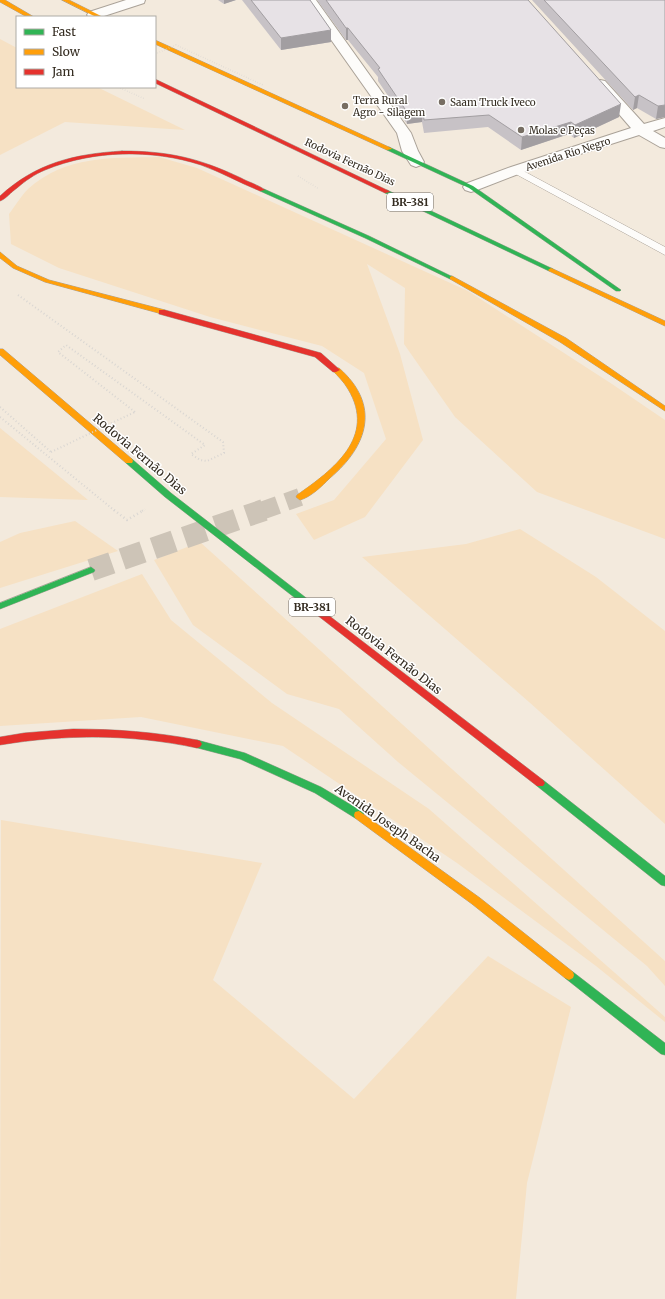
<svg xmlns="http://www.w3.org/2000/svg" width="665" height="1299" viewBox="0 0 665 1299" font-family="Merriweather,serif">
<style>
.green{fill:#f6e1c4}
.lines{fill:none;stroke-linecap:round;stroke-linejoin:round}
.secondary-tunnel-far1{stroke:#cdc4b7;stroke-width:18;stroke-dasharray:18 9;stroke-linecap:butt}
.secondary-tunnel{stroke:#cdc4b7;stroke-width:22;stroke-dasharray:22 11;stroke-linecap:butt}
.lane-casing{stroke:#aaa298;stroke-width:1}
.street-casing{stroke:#aaa298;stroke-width:2}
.fast-casing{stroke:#aaa298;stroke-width:1}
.slow-casing{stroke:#aaa298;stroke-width:1}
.jam-casing{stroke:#aaa298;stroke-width:1}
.path-far2{stroke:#d9d6d2;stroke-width:1.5;stroke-dasharray:0.5 2;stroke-linecap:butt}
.path-far1{stroke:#d9d6d2;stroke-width:2;stroke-dasharray:1 2.5;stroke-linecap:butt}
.path{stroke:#d9d6d2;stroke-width:2.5;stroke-dasharray:1 3;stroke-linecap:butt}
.lane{fill:#fdfcfa;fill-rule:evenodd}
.street{fill:#fdfcfa;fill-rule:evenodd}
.fast{fill:#30b455;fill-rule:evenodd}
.slow{fill:#ff9f0a;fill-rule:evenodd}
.jam{fill:#e5322d;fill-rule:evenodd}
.path-bridge-far1{stroke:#d9d6d2;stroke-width:1.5;stroke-dasharray:0.5 2;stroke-linecap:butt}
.path-bridge{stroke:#d9d6d2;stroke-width:2;stroke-dasharray:1 2.5;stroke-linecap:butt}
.wall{fill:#c7c2c6}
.shaded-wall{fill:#a29ea1}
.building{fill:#e7e2e6;stroke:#a29ea1}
.poi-dot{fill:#776e63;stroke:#fff;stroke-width:1.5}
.labels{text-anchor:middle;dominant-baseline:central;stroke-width:3;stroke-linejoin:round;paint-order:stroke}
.far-poi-label{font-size:10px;fill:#342c21;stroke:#fff;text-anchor:start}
.far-street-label{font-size:10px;fill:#342c21;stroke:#fff}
.shield{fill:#fff;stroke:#716b64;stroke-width:1}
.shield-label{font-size:11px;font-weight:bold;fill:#342c21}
.street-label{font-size:12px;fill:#342c21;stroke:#fff}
</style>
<rect width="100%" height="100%" fill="#f3eadd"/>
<g class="green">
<polygon points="0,39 17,48 17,87 97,87 185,130 65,122 0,155"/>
<path d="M 159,157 L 197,168 L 468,291 L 612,384 L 665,420 L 665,539 L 537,492 L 455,417 L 404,344 L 405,288 L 367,264 L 400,354 L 423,440 L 365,517 L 314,540 L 296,514 L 334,500 L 386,439 L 364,373 L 322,346 L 210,317 L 59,268 L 11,244 L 9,214 C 15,206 21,196 28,189 C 66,155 111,158 159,157 Z"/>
<polygon points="0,428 88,500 0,497"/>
<polygon points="75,521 118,551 0,588 0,542 20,533"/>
<polygon points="520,529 596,577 665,631 665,824 529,702 362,557 466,544"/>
<polygon points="200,542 665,961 665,986 647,966 398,762 339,709 287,694 193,625 154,560"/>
<polygon points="142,574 171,620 272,703 429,809 665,1017 665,1022 596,966 457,863 283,746 141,717 0,726 0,629"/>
<polygon points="1,820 262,863 213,980 354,1099 488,956 571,1007 527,1183 516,1299 0,1299"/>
</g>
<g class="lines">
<polyline class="secondary-tunnel-far1" points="261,511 300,497"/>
<polyline class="secondary-tunnel" points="91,570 264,510"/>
<g class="lane-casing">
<polygon id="lane" points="516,167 665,247 665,255 512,172 511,170"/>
</g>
<g class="street-casing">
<g id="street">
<polygon points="126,0 145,0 144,3 101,17 89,17 87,15 89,12"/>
<polygon points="303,0 316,0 411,133 418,151 424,162 421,165 416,167 411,165 402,151 397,133"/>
<polygon points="600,80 605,81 644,124 665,118 665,127 653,131 665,138 665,148 660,147 639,135 521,173 477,190 471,192 465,190 463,187 465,184 511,167 631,128 593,84 595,81"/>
</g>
</g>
<g class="fast-casing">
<g id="fast">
<polygon points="389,147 473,186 621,290 620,291 616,291 469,188 387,150 386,149"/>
<polygon points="260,189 264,189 369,236 455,278 454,279 450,279 365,238 260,191"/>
<polygon points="387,190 553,269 554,270 553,271 549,271 385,193 384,192"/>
<polygon points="129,458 132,459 171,493 323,611 324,613 323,615 317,615 165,497 126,463 125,461 126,459"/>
<polygon points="91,567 95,570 94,572 0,609 0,603"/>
<polygon points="197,740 245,753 321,787 363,812 364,815 363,818 359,819 355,818 315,793 240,759 194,747 192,744 194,741"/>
<polygon points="540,779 543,780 665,876 665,886 661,885 537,786 535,783 537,780"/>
<polygon points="569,970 573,972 665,1043 665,1055 661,1054 565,978 564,975 565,972"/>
</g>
</g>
<g class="slow-casing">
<g id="slow">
<polygon points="0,0 5,0 34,17 27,17 0,2"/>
<polygon points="62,0 69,0 103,17 96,17"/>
<polygon points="155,40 391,148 392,149 387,150 155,44"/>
<polygon points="0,252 17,266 49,280 165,310 166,312 162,314 45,282 13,268 0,258"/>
<polygon points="551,268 665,321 665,326 549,271 548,270"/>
<polygon points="452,276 566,338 665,406 665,411 560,342 450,279 450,277"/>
<polygon points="0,349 3,349 132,459 133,461 132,463 126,463 0,355"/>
<path d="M 333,368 L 339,368 C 381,405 368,446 330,478 C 322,486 311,497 300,500 L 296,497 L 297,495 C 333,470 377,437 348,389 C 344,382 338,376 332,370 Z"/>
<polygon points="359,811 480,898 573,972 574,975 573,978 569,980 565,978 472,904 355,818 354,815 355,812"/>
</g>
</g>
<g class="jam-casing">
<g id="jam">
<polygon points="155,79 389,191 390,192 385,193 155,83"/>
<path d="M 122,151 C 168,151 199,158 241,178 C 248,182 259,185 265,190 L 260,191 C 240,183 221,172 201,165 C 152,149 93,150 45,170 C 35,174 25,181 17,188 C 11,192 6,199 0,201 L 0,196 C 36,163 74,154 122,151 Z"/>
<polygon points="159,310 165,310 321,353 340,370 336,372 333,372 315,357 159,314"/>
<polygon points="320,610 323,611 543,780 545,783 543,786 537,786 317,615 316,613 317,611"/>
<path d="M 73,729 C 115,729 156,732 197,740 L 200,741 L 202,744 L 200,747 L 197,748 C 131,734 66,734 0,745 L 0,737 L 24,733 Z"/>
</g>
</g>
<g class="path-far2">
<polyline points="118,87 145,99"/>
<polyline points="298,176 319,189"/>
</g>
<g class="path-far1">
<polyline points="18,295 223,442 224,453 207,461 200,460 191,454 205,445 66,345 58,352 135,412"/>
<polyline points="0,407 51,452"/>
<polyline points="0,417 115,511"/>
<polyline points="142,511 145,509"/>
</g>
<polyline class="path" points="114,510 127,520 144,510"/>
<use href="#lane" class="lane"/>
<use href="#street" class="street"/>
<use href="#fast" class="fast"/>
<use href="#slow" class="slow"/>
<use href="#jam" class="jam"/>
<polyline class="path-bridge-far1" points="155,54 176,45 263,85"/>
<polyline class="path-bridge" points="51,452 135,412"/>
</g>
<g class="wall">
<polygon points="218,0 236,0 224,4"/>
<polygon points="242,0 310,0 331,30 331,42 281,50"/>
<polygon points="317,0 528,0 619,117 574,138 569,134 521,150 488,127 424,133 422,122 407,124 378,81 378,77 348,40 346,40"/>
<polygon points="532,0 665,0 665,117 656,119 637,108 633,110"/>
</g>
<g class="shaded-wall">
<polygon points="224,0 236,0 224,4"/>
<rect x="346" y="28" width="2" height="12"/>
<polygon points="331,30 331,42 281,50 281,38"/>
<polygon points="639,95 637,108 633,110 635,97"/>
<polygon points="621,104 619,117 574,138 575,125"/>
<polygon points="665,105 665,117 656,119 658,106"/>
<polygon points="423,109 422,122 407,124 407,112"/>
<polygon points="571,122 569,134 521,150 522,137"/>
</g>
<g class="building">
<polygon points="251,0 310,0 331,30 281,38"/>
<polygon points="326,0 528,0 621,104 575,125 571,122 522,137 489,115 424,120 423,109 407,112 378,69 380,68 348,28 346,28"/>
<polygon points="544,0 665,0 665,105 658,106 639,95 635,97"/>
</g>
<g class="poi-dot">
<circle cx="442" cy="102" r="4"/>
<circle cx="345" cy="106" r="4"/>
<circle cx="521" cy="130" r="4"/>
</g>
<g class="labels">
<g class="far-poi-label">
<text x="353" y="100">Terra Rural<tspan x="353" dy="12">Agro - Silagem</tspan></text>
<text x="450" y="102">Saam Truck Iveco</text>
<text x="529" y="130">Molas e Peças</text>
</g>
<g class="far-street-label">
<text transform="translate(568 154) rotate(-18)">Avenida Rio Negro</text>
<text transform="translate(350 162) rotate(25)">Rodovia Fernão Dias</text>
</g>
<g class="shield">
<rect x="387" y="193" width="46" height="18" rx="3"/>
<rect x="289" y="598" width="46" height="18" rx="3"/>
</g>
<g class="shield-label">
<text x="410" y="202">BR-381</text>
<text x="312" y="607">BR-381</text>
</g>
<g class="street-label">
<text transform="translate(140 454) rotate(40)">Rodovia Fernão Dias</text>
<text transform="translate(394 655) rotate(38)">Rodovia Fernão Dias</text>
<text transform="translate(388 823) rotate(35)">Avenida Joseph Bacha</text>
</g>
</g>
<rect x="16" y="16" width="140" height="72" fill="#ffffff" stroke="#aeaba6"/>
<rect x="24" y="29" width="20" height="6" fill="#30b455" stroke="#aeaba6"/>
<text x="52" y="36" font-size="12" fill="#342c21">Fast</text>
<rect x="24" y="49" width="20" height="6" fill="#ff9f0a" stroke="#aeaba6"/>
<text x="52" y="56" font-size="12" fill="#342c21">Slow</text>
<rect x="24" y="69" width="20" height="6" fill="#e5322d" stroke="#aeaba6"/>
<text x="52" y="76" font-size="12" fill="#342c21">Jam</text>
</svg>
